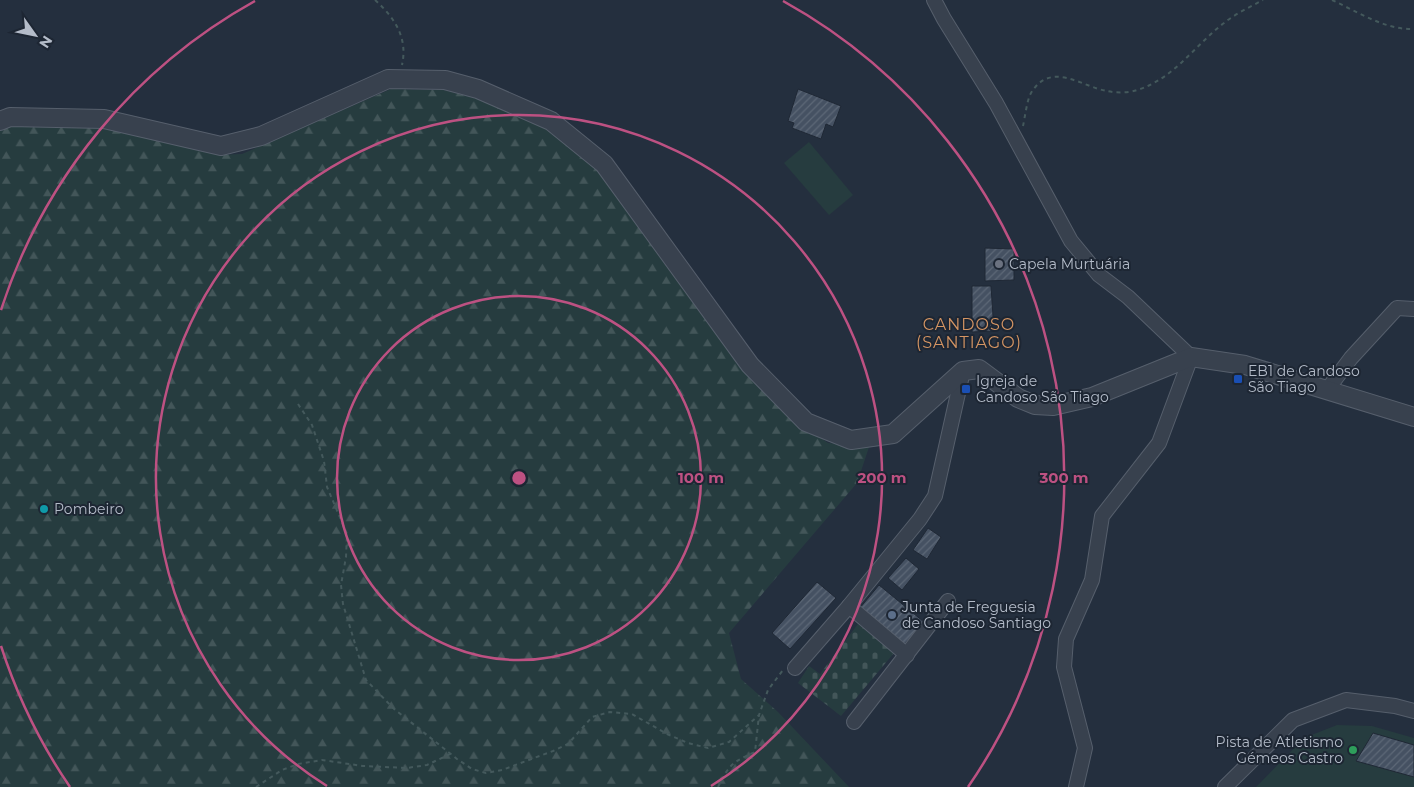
<svg xmlns="http://www.w3.org/2000/svg" width="1414" height="787" viewBox="0 0 1414 787" font-family="Montserrat,sans-serif">
<style>
.forest{fill:url(#forest-firs)}
.cemetery{fill:url(#cemetery-stones)}
.garden{fill:#263c3f}
.building{fill:url(#building-hatch);stroke:#1f2835}
.lines{fill:none;stroke-linecap:round;stroke-linejoin:round}
.minor-casing{stroke:#565f6c;stroke-width:16}
.tertiary-casing{stroke:#565f6c;stroke-width:20}
.path{stroke:#44595c;stroke-width:2;stroke-dasharray:4 4;stroke-linecap:butt}
.minor{stroke:#38414e;stroke-width:14}
.tertiary{stroke:#38414e;stroke-width:18}
.ring{fill:none;stroke:#bd5182;stroke-width:2.5}
.worship-dot{fill:#6b7280;stroke:#1d2633;stroke-width:2}
.transit-dot{fill:#1a4fb4;stroke:#1d2633;stroke-width:2}
.culture-dot{fill:#0f9aa8;stroke:#1d2633;stroke-width:2}
.service-dot{fill:#5c6f8a;stroke:#1d2633;stroke-width:2}
.leisure-dot{fill:#2e9e5b;stroke:#1d2633;stroke-width:2}
.labels{text-anchor:middle;dominant-baseline:central;stroke-width:4;stroke-linejoin:round;paint-order:stroke}
.poi-label{font-size:14px;fill:#b4bcc9;stroke:#1d2633;text-anchor:start}
.quarter-label{font-size:16px;letter-spacing:1px;fill:#d59563;stroke:#1d2633}
.centre{fill:#bd5182;stroke:#1d2633;stroke-width:2.5}
.ring-label{font-size:15px;text-anchor:middle;font-weight:bold;fill:#bd5182;stroke:#1d2633;stroke-width:4;stroke-linejoin:round;paint-order:stroke}
</style>
<defs>
<pattern id="forest-firs" width="22" height="20" patternUnits="userSpaceOnUse" patternTransform="scale(1.25)"><rect width="22" height="20" fill="#263c3f"/><path d="M5 1l3.5 6h-7zM16 11l3.5 6h-7z" fill="#435659"/></pattern>
<pattern id="cemetery-stones" width="16" height="16" patternUnits="userSpaceOnUse" patternTransform="scale(1.25)"><rect width="16" height="16" fill="#263c3f"/><path d="M2 7V4a2 2 0 0 1 4 0v3zM10 15v-3a2 2 0 0 1 4 0v3z" fill="#435659"/></pattern>
<pattern id="building-hatch" width="6" height="6" patternUnits="userSpaceOnUse" patternTransform="scale(1.25)"><rect width="6" height="6" fill="#455162"/><path d="M-1 1l2-2M0 6l6-6M5 7l2-2" fill="none" stroke="#5d6877"/></pattern>
</defs>
<rect width="100%" height="100%" fill="#242f3e"/>
<polygon class="forest" points="391,89 444,90 496,104 554,132 601,173 681,286 737,361 790,417 828,443 869,447 857,483 729,633 741,679 778,712 849,787 0,787 0,126 99,125 140,133 218,155 242,154"/>
<polygon class="cemetery" points="858,624 894,653 841,716 798,683 809,666 820,674"/>
<g class="garden">
<polygon points="809,142 853,195 829,215 784,163"/>
<polygon points="1337,725 1372,726 1414,738 1414,787 1256,787 1304,738"/>
</g>
<g class="building">
<polygon points="798,89 841,106 833,127 826,124 821,139 792,128 794,123 788,121"/>
<polygon points="985,248 1014,249 1014,280 985,281"/>
<polygon points="972,286 991,286 994,331 972,332"/>
<polygon points="928,528 941,537 927,559 913,550"/>
<polygon points="906,558 919,569 902,590 888,578"/>
<polygon points="817,582 836,598 790,649 772,633"/>
<polygon points="879,585 924,622 903,646 859,609"/>
<polygon points="1373,733 1414,745 1414,777 1356,761"/>
</g>
<g class="lines">
<g class="minor-casing">
<g id="minor">
<polyline points="934,0 944,19 996,103 1071,241 1099,275 1128,297 1191,357 1159,443 1102,516 1092,580 1066,639 1064,667 1085,748 1076,787"/>
<polyline points="1327,390 1351,358 1397,308 1414,309"/>
<polyline points="849,606 907,655"/>
<polyline points="795,668 849,606 920,519 935,496 963,371"/>
<polyline points="854,722 948,601"/>
<polyline points="1225,787 1293,720 1346,700 1395,706 1414,711"/>
</g>
</g>
<g class="tertiary-casing">
<polyline id="tertiary" points="0,121 10,117 104,119 221,146 261,136 388,79 445,80 478,89 551,121 604,164 750,365 806,422 851,440 893,434 963,371 979,369 1018,398 1035,405 1053,406 1092,397 1191,357 1245,365 1414,417"/>
</g>
<g class="path">
<path d="M 375,0 C 395,18 408,38 402,65"/>
<path d="M 1332,0 C 1358,12 1385,30 1414,29"/>
<path d="M 1023,126 C 1025,117 1027,100 1031,93 C 1051,60 1082,87 1107,91 C 1115,93 1129,93 1137,90 C 1174,79 1195,45 1224,23 C 1235,14 1250,7 1263,0"/>
<polyline points="298,404 312,425 324,461 327,487 347,534 346,557 341,585 343,604 366,680 393,708 457,759 472,769 486,773 502,770 553,751 568,744 592,717 610,712 632,714 667,734 688,743 708,748 729,742 759,715 768,690 783,670"/>
<polyline points="256,787 282,770 298,764 322,760 363,766 407,768 427,765 450,754"/>
<path d="M 718,787 C 729,765 732,762 755,752 L 759,715"/>
</g>
<use href="#minor" class="minor"/>
<use href="#tertiary" class="tertiary"/>
</g>
<g class="ring">
<circle cx="519" cy="478" r="182"/>
<path d="M327 786A363 363 0 1 1 711 786"/>
<path d="M70 787A545 545 0 0 1 1 646M1 310A545 545 0 0 1 255 1M783 1A545 545 0 0 1 968 787"/>
</g>
<circle class="worship-dot" cx="999" cy="264" r="5"/>
<g class="transit-dot">
<rect x="1233" y="374" width="10" height="10" rx="2.5"/>
<rect x="961" y="384" width="10" height="10" rx="2.5"/>
</g>
<circle class="culture-dot" cx="44" cy="509" r="5"/>
<circle class="service-dot" cx="892" cy="615" r="5"/>
<circle class="leisure-dot" cx="1353" cy="750" r="5"/>
<g class="labels">
<g class="poi-label">
<text x="1009" y="264">Capela Murtuária</text>
<text x="1248" y="371">EB1 de Candoso<tspan x="1248" dy="16">São Tiago</tspan></text>
<text x="976" y="381">Igreja de<tspan x="976" dy="16">Candoso São Tiago</tspan></text>
<text x="54" y="509">Pombeiro</text>
<text x="902" y="607">Junta de Freguesia<tspan x="902" dy="16">de Candoso Santiago</tspan></text>
<text x="1343" y="742" text-anchor="end">Pista de Atletismo<tspan x="1343" dy="16">Gémeos Castro</tspan></text>
</g>
<g class="quarter-label">
<text x="969" y="324">CANDOSO<tspan x="969" dy="18">(SANTIAGO)</tspan></text>
</g>
</g>
<circle cx="519" cy="478" r="8" class="centre"/>
<g class="ring-label">
<text x="701" y="483">100 m</text>
<text x="882" y="483">200 m</text>
<text x="1064" y="483">300 m</text>
</g>
<g transform="translate(35 35) rotate(123)" stroke="#1d2633" stroke-width="4" paint-order="stroke">
<path d="M0-4L9 19L0 12L-9 19Z" fill="#b4bcc9"/>
<text y="-8" font-size="14" font-weight="bold" text-anchor="middle" fill="#b4bcc9">N</text>
</g>
</svg>
